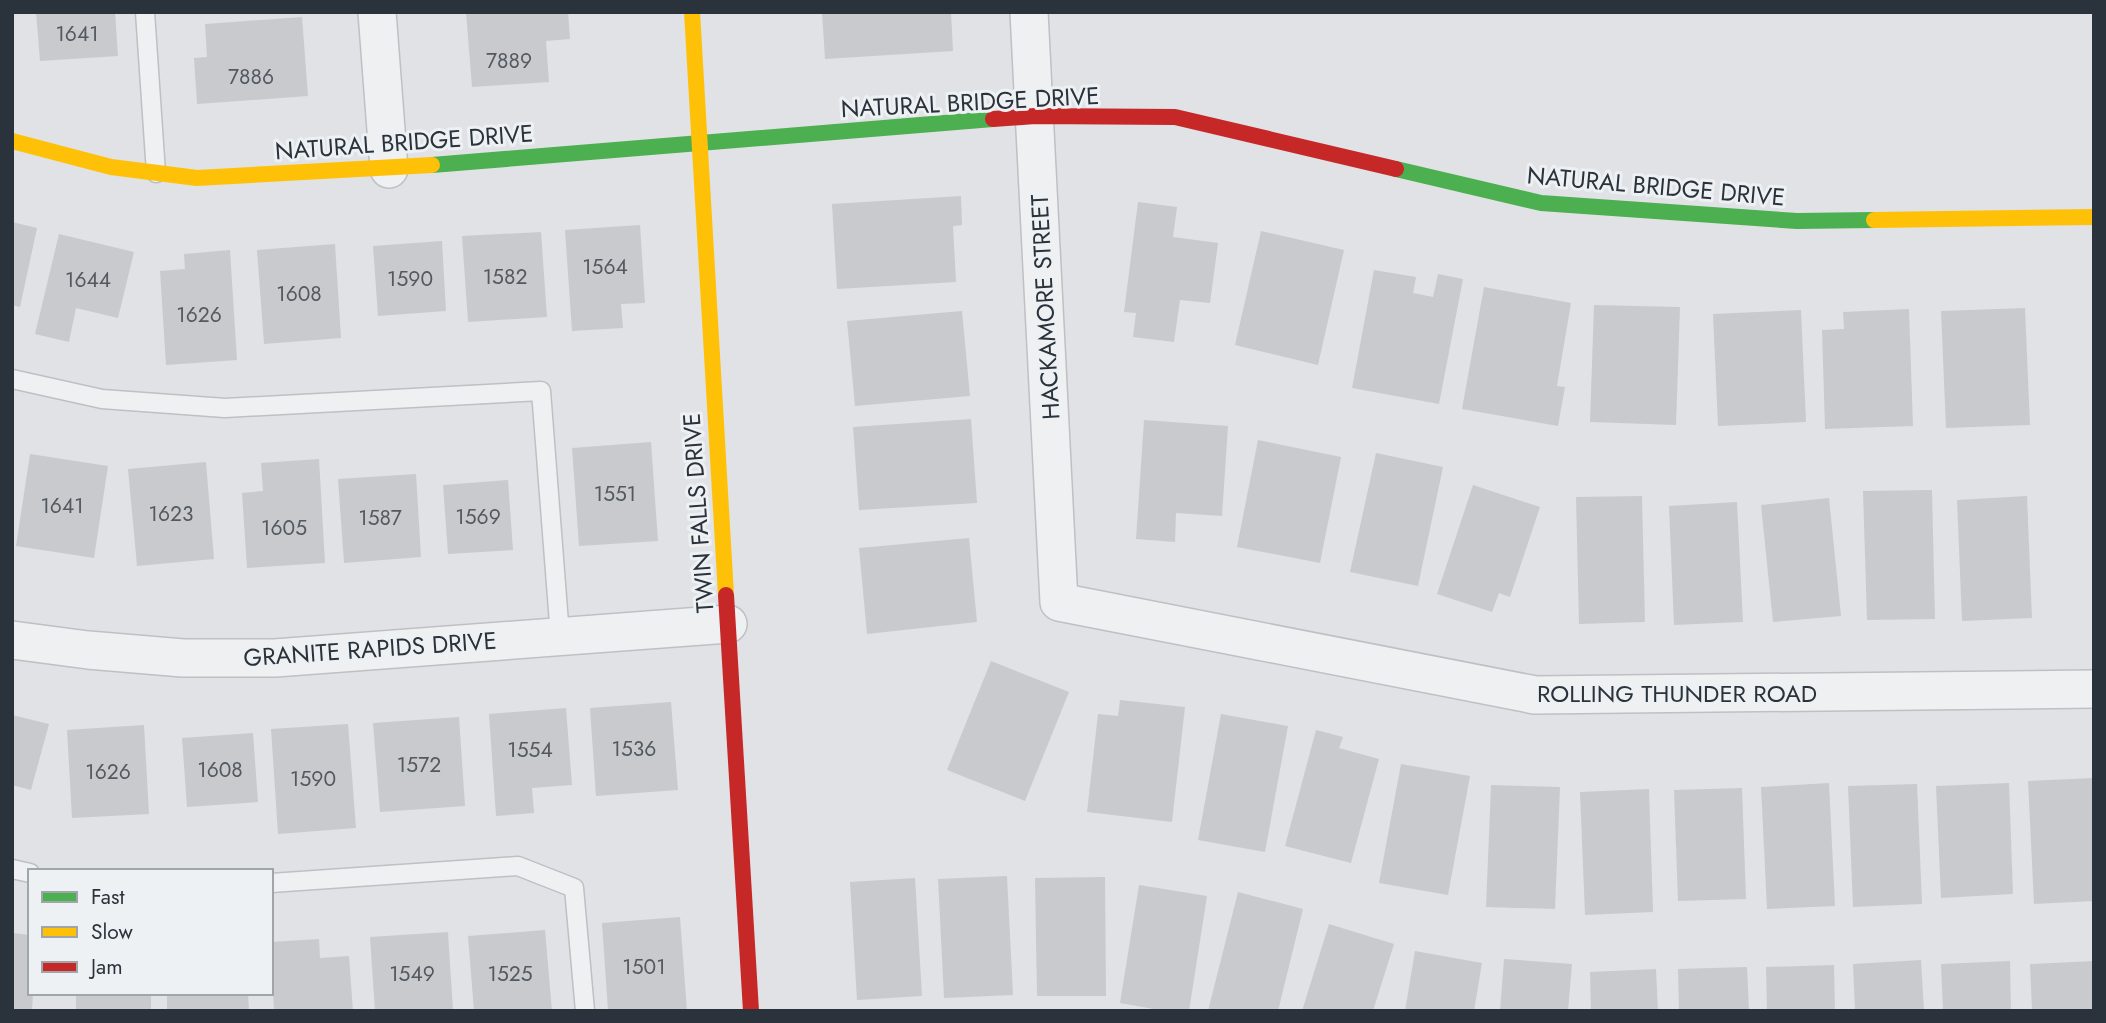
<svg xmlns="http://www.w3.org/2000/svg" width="2106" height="1023" viewBox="0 0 2106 1023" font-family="Jost,sans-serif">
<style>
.building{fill:#c9cacd}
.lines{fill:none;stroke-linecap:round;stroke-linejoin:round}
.lane-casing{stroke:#bec0c3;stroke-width:21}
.street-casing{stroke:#bec0c3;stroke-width:40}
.lane{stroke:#eff0f2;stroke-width:18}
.street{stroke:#eff0f2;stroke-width:37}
.fast{stroke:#4caf50;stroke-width:16}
.slow{stroke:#ffc107;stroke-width:16}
.jam{stroke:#c62828;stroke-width:16}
.labels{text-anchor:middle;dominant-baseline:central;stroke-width:6;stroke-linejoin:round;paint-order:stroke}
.number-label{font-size:21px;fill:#525960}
.street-label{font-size:24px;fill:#2a323b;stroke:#eef1f4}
</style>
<rect width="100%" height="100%" fill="#e0e2e5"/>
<g class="building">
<polygon points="36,12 115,12 118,56 40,61"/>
<polygon points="466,12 568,12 570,39 546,41 549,82 472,87"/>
<polygon points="822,12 951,12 953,51 825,59"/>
<polygon points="302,17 308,96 197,104 194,58 207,57 205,24"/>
<polygon points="961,196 962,225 953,226 956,282 837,289 832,204"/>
<polygon points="1138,202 1177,207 1173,237 1218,243 1210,303 1180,300 1174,342 1133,337 1136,313 1124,312"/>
<polygon points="12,222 37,228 20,307 12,305"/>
<polygon points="640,225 645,303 621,304 623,328 572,331 565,230"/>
<polygon points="1261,231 1344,250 1318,365 1235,345"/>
<polygon points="541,232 547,317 468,322 462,236"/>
<polygon points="59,234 134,252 118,318 76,308 69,342 35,334"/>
<polygon points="442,241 446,311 378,316 373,246"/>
<polygon points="335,244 341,338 264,344 257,250"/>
<polygon points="230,250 237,360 166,365 160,271 185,269 184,254"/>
<polygon points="1374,270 1416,277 1413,293 1433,297 1438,274 1463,279 1439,404 1352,388"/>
<polygon points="1484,287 1571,303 1557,386 1565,387 1558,426 1462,409"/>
<polygon points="1594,305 1680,307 1676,425 1590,422"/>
<polygon points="2025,308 2030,425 1946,428 1941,311"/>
<polygon points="1909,309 1913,426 1825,429 1822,330 1844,329 1843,312"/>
<polygon points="1801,310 1806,422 1718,426 1713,314"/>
<polygon points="962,311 970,396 855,406 847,321"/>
<polygon points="971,419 977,503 859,510 853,427"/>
<polygon points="1144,420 1228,426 1222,516 1176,513 1175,542 1136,539"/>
<polygon points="1258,440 1341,457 1320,563 1237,547"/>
<polygon points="651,442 658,541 579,546 572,448"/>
<polygon points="1376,453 1443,467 1418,586 1350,572"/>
<polygon points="30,454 108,466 94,558 16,546"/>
<polygon points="319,459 325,563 247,568 242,493 263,491 261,463"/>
<polygon points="206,462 214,559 137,566 128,469"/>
<polygon points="416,474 421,557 344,563 338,479"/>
<polygon points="508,480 513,550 448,554 443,485"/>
<polygon points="1473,485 1540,507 1510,597 1499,593 1492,612 1437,594"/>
<polygon points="1932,490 1935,619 1867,620 1863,491"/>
<polygon points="1642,496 1645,622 1579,624 1576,497"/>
<polygon points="2027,496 2032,618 1962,621 1957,500"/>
<polygon points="1829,498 1841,616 1773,622 1761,505"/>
<polygon points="1737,502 1743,622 1674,625 1669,506"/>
<polygon points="969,538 977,622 867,634 859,548"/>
<polygon points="991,661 1069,692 1025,801 947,770"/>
<polygon points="1120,700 1185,707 1172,822 1087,812 1098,714 1118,716"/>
<polygon points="671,702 678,790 596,796 590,708"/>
<polygon points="566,708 572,785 532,788 534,813 496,816 489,714"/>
<polygon points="1221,714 1288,726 1265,852 1198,840"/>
<polygon points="12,715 49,724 31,790 12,785"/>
<polygon points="459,717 465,806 380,812 373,723"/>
<polygon points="348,724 356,828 278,834 271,729"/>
<polygon points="144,725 149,814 72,818 67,730"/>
<polygon points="1316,730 1343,737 1339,748 1379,759 1351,863 1285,846"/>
<polygon points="253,733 258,802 187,807 182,738"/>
<polygon points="1401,764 1470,776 1448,895 1379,883"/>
<polygon points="2094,778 2094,901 2034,904 2028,781"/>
<polygon points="1829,783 1835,906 1767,909 1761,787"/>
<polygon points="2009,783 2013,894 1941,898 1936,786"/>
<polygon points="1917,784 1922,904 1853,907 1848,786"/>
<polygon points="1491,785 1560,787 1555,909 1486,907"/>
<polygon points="1742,788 1746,899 1678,901 1674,790"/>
<polygon points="1649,789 1653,912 1585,915 1580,792"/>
<polygon points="1007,876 1013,995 944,998 938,879"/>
<polygon points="1105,877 1106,996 1037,996 1035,878"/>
<polygon points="915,878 922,996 857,1000 850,882"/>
<polygon points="1139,885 1207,896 1189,1011 1165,1011 1120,1003"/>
<polygon points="1238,892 1303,909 1278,1011 1208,1011"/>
<polygon points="680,917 687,1011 608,1011 602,923"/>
<polygon points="1329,924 1394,944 1373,1011 1302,1011"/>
<polygon points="545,930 552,1011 474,1011 468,936"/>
<polygon points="448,932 453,1011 375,1011 370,937"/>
<polygon points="12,933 30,935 30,993 33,993 32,1011 12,1011"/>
<polygon points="319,939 320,958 349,956 353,1011 274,1011 271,942"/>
<polygon points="1415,951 1482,963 1474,1011 1405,1011"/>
<polygon points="1504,959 1572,964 1568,1011 1500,1011"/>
<polygon points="1921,960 1924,1011 1855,1011 1853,964"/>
<polygon points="2010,961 2011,1011 1943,1011 1941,964"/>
<polygon points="2094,961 2094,1011 2032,1011 2030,964"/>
<polygon points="1834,965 1835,1011 1767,1011 1766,967"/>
<polygon points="1747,967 1749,1011 1679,1011 1678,969"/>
<polygon points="1656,969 1658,1011 1591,1011 1590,972"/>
<rect x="76" y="993" width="75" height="18"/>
<polygon points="167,993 248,993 249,1011 167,1011"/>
</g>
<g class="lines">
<g class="lane-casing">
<g id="lane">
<polyline points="145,12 156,173"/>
<polyline points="12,379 102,399 225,408 541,391 560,636"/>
<polyline points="12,869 30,873"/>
<polyline points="271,883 518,866 574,888 585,1011"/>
</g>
</g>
<g class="street-casing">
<g id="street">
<polyline points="377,12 389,169"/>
<polyline points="1029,12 1059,602 1535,695 2094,689"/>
<polyline points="12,640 88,650 183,658 275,658 728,624"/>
</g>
</g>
<use href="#lane" class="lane"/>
<use href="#street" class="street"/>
<g class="fast">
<polyline points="432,165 993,119"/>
<polyline points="1396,169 1541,203 1797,221 1874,220"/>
</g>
<g class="slow">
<polyline points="692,12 726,595"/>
<polyline points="12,141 111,167 197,178 432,165"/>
<polyline points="1874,220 2094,217"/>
</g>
<g class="jam">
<polyline points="993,119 1035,116 1175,117 1396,169"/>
<polyline points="726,595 751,1011"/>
</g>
</g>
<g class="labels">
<g class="number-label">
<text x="77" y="34">1641</text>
<text x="509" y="61">7889</text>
<text x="251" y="77">7886</text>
<text x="605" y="267">1564</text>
<text x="505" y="277">1582</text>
<text x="410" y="279">1590</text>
<text x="88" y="280">1644</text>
<text x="299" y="294">1608</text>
<text x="199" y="315">1626</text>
<text x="615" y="494">1551</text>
<text x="62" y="506">1641</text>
<text x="171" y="514">1623</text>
<text x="478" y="517">1569</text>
<text x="380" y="518">1587</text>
<text x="284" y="528">1605</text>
<text x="634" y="749">1536</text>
<text x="530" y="750">1554</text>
<text x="419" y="765">1572</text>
<text x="220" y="770">1608</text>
<text x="108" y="772">1626</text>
<text x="313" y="779">1590</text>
<text x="644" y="967">1501</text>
<text x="412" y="974">1549</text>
<text x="510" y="974">1525</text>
</g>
<g class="street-label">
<text transform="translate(970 102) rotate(-3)">NATURAL BRIDGE DRIVE</text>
<text transform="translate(404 142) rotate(-4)">NATURAL BRIDGE DRIVE</text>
<text transform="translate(1656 186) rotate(5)">NATURAL BRIDGE DRIVE</text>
<text transform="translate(1045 307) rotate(-93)">HACKAMORE STREET</text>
<text transform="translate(698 513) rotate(-94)">TWIN FALLS DRIVE</text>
<text transform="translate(370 649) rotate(-4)">GRANITE RAPIDS DRIVE</text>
<text x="1677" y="693">ROLLING THUNDER ROAD</text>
</g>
</g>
<rect width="2106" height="1023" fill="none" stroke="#2a323b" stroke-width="28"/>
<rect x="28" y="869" width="245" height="126" fill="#eef1f4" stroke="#a0a5aa" stroke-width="2"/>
<rect x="42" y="892" width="35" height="10" fill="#4caf50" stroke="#a0a5aa" stroke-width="2"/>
<text x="91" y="904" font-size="21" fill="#2a323b">Fast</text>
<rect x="42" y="927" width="35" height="10" fill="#ffc107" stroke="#a0a5aa" stroke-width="2"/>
<text x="91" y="939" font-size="21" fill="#2a323b">Slow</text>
<rect x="42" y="962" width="35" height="10" fill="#c62828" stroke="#a0a5aa" stroke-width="2"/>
<text x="91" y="974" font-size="21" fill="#2a323b">Jam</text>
</svg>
